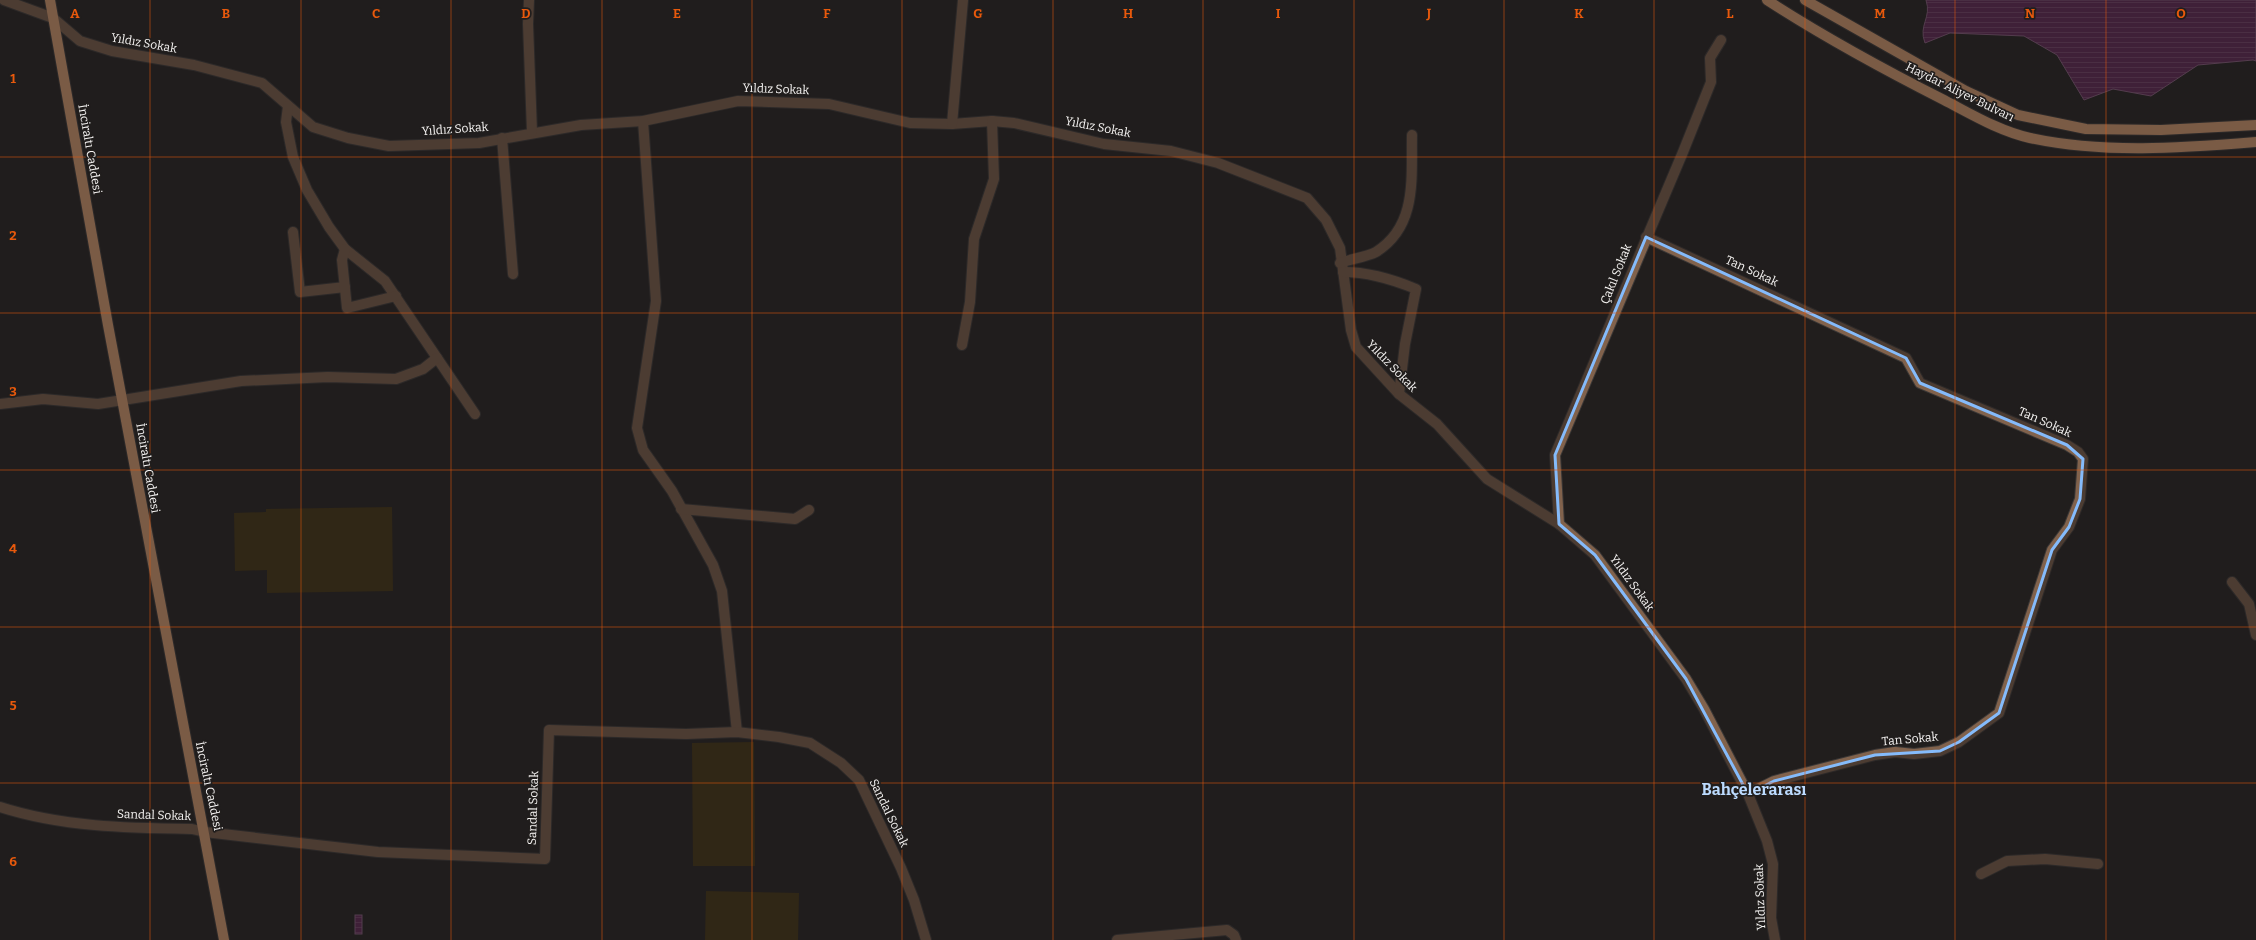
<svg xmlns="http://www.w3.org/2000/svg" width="2256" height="940" viewBox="0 0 2256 940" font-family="Bitter,serif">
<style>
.grass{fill:#43330e}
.water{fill:url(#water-rules);stroke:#906288}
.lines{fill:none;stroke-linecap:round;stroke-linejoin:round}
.minor-casing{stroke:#3b3837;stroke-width:12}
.major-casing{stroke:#3b3837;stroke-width:12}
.minor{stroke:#81624c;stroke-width:10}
.major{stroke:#e7a676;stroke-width:10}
.marked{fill:none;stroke:#85bbfb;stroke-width:3;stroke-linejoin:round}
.grid{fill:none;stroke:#e8590c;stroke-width:1;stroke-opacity:0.55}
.labels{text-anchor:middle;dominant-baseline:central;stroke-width:3.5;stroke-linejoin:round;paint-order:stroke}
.street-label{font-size:12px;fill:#f6f4f3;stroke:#211e1d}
.district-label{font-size:16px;font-weight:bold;fill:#bcdbff;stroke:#211e1d}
.grid-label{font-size:13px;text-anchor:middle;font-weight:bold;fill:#e8590c;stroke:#211e1d;stroke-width:3.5;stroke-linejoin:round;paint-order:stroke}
</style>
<defs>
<pattern id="water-rules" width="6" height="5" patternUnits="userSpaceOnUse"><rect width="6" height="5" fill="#65245a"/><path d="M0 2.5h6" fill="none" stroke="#7c4472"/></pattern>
</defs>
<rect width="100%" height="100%" fill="#211e1d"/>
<g class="grass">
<polygon points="392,507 393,591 267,593 267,570 235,571 234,513 266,512 266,509"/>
<polygon points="754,742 755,866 693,866 692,743"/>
<polygon points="706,891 799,893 798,940 705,940"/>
</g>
<g class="water">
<path d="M 1926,0 L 2256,0 L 2256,61 L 2253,60 L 2198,65 L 2151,96 L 2113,89 L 2084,100 L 2057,55 L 2024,36 L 1950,33 L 1925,43 C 1918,25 1932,18 1926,0 Z"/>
<rect x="355" y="915" width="7" height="19"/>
</g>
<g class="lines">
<g class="minor-casing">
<g id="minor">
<polyline points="4,0 53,18 80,41 112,51 194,65 262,83 313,127 348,138 389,146 479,143 581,125 643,121 738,101 829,104 910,123 952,124 992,121 1014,123 1104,144 1171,151 1218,163 1307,198 1326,220 1340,248 1351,330 1356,347 1399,394 1437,424 1487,479 1559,524 1595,555 1686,679 1704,709 1748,794 1767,841 1773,864 1771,918 1775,940"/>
<polyline points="529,0 528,24 532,132"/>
<polyline points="288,106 286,122 293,157 307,190 329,227 345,249 385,281 475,414"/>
<polyline points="643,121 656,301 637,428 643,450 672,491 713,565 722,591 737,732"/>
<polyline points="952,124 963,0"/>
<polyline points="502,138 513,274"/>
<polyline points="293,232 300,292 345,287"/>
<polyline points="1646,237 1906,358 1920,383 2067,445 2078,452 2083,459 2080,499 2069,527 2052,550 1999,713 1959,742 1940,751 1914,754 1895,752 1875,755 1774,781 1748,794"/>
<polyline points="345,249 342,260 347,308 396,296"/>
<path d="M 1340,263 C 1351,259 1366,257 1376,252 C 1418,226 1411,177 1412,135"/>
<path d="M 1343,272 C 1369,272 1392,279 1416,289 L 1405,344 L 1399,394"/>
<polyline points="962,345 970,302 974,239 994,179 992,121"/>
<polyline points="0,404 43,399 98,404 241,381 328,377 396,379 423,369 437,358"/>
<polyline points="681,509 795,519 809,510"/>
<polyline points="1559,524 1555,455 1683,152 1711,82 1710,58 1721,40"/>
<polyline points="2232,582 2249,604 2256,635"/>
<path d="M 0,807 C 62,827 127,828 192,829 L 205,832 L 378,852 L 545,859 L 549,730 L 686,734 L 737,732 L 779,737 L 810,743 L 841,763 L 859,780 L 901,868 L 914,900 L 926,940"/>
<polyline points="1981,874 2007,861 2045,859 2098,864"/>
<polyline points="1117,940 1227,930 1234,935 1236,940"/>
</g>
</g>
<g class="major-casing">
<g id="major">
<polyline points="50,0 108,325 224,940"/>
<path d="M 1767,0 C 1824,37 1883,69 1944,100 C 1971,114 1999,131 2030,138 C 2104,154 2181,148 2256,142"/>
<polyline points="1805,0 1966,91 2018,115 2086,129 2161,130 2256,125"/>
</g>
</g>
<use href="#minor" class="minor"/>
<use href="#major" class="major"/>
</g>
<path d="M0 0H2256V940H0ZM 1646,237 L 1906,358 L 1920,383 L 2067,445 L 2083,459 L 2080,499 L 2069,527 L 2052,550 L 1999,713 L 1959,742 L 1940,751 L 1875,755 L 1774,781 L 1748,794 L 1686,679 L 1595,555 L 1559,524 L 1555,455 Z" fill="#211e1d" fill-opacity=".55" fill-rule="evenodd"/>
<path class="marked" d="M 1646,237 L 1906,358 L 1920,383 L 2067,445 L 2083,459 L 2080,499 L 2069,527 L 2052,550 L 1999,713 L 1959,742 L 1940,751 L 1875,755 L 1774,781 L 1748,794 L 1686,679 L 1595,555 L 1559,524 L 1555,455 Z"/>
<path class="grid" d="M 150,0 L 150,940M 301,0 L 301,940M 451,0 L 451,940M 602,0 L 602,940M 752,0 L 752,940M 902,0 L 902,940M 1053,0 L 1053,940M 1203,0 L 1203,940M 1354,0 L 1354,940M 1504,0 L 1504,940M 1654,0 L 1654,940M 1805,0 L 1805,940M 1955,0 L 1955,940M 2106,0 L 2106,940M 0,157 L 2256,157M 0,313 L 2256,313M 0,470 L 2256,470M 0,627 L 2256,627M 0,783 L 2256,783"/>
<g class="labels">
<g class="street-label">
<text transform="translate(144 43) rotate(10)">Yıldız Sokak</text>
<text transform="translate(776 89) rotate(2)">Yıldız Sokak</text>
<text transform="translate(1960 92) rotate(26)">Haydar Aliyev Bulvarı</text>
<text transform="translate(1098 127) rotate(11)">Yıldız Sokak</text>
<text transform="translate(455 129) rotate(-4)">Yıldız Sokak</text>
<text transform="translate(90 149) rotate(80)">İnciraltı Caddesi</text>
<text transform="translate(1752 271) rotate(25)">Tan Sokak</text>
<text transform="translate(1616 274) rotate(-68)">Çakıl Sokak</text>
<text transform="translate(1392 366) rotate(46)">Yıldız Sokak</text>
<text transform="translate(2045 422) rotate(24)">Tan Sokak</text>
<text transform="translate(148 468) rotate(80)">İnciraltı Caddesi</text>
<text transform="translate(1632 583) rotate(54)">Yıldız Sokak</text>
<text transform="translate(1910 739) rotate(-5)">Tan Sokak</text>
<text transform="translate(209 786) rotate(78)">İnciraltı Caddesi</text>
<text transform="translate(533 808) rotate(-88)">Sandal Sokak</text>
<text transform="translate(889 813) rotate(64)">Sandal Sokak</text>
<text transform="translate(154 815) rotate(2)">Sandal Sokak</text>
<text transform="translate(1760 897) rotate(-92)">Yıldız Sokak</text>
</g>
<g class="district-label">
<text x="1754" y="789">Bahçelerarası</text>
</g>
</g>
<g class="grid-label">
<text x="75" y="18">A</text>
<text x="226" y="18">B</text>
<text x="376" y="18">C</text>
<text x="526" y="18">D</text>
<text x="677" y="18">E</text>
<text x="827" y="18">F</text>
<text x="978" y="18">G</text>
<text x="1128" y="18">H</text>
<text x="1278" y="18">I</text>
<text x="1429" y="18">J</text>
<text x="1579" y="18">K</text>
<text x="1730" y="18">L</text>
<text x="1880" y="18">M</text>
<text x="2030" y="18">N</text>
<text x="2181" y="18">O</text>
<text x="13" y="83">1</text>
<text x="13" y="240">2</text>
<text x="13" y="396">3</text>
<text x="13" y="553">4</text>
<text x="13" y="710">5</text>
<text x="13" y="866">6</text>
</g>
</svg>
